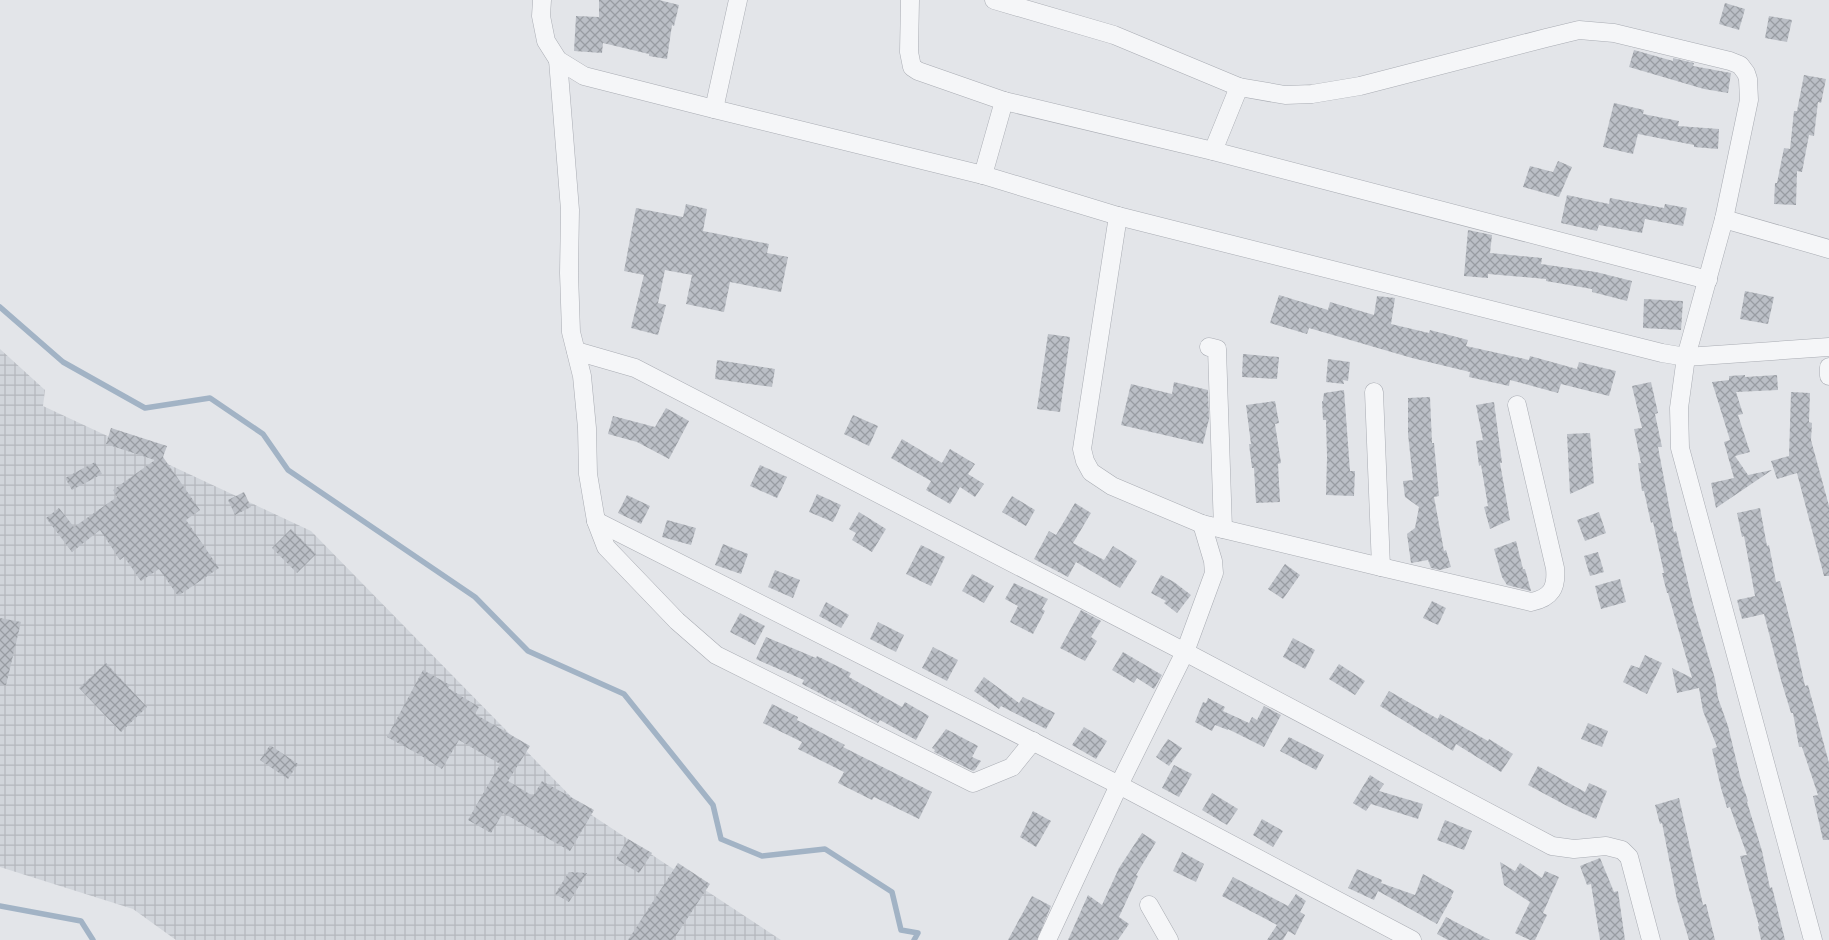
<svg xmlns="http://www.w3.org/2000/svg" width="1829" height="940" viewBox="0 0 1829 940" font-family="Barlow,sans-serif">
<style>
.industrial{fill:url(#industrial-grid)}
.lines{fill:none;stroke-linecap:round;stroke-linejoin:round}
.stream{stroke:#a2b3c5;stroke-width:5.5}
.building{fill:url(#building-cross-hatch)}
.minor-casing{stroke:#a9acb3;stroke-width:19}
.minor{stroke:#f5f6f8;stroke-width:18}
</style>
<defs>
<pattern id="industrial-grid" width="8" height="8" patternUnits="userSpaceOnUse" patternTransform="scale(1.25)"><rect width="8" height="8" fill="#d1d5db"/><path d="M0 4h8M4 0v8" fill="none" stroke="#b4b7bd"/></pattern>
<pattern id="building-cross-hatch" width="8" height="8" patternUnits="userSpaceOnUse" patternTransform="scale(1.25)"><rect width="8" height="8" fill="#bbbfc6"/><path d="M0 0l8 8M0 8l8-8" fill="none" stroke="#989ca2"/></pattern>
</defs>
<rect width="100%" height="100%" fill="#e3e5e9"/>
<polygon class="industrial" points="0,349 45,390 43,406 311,531 584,810 781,940 176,940 133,909 0,867"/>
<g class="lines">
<g class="stream">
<polyline points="0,307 63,362 145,408 210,398 263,434 288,470 475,597 528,651 624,694 713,805 721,839 762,856 825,849 892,892 901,930 918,933 914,940"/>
<polyline points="0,906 81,921 93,940"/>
</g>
</g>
<g class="building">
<polygon points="599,0 659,0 679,5 674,26 672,25 667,59 649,56 649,54 603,43 602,53 574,51 576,16 599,17"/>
<polygon points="1725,3 1745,9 1739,30 1719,24"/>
<polygon points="1769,16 1792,20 1787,42 1765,38"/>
<polygon points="1634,50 1673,61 1673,58 1694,63 1693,66 1731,73 1728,93 1704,89 1629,67"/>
<polygon points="1804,75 1826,79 1821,103 1818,102 1814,136 1809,135 1802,172 1797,171 1796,205 1774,204 1775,183 1777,183 1784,148 1790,149 1794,111 1797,111"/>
<polygon points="1614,103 1644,110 1643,114 1679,121 1678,126 1719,129 1718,149 1694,147 1694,145 1638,134 1633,154 1603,147"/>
<polygon points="1558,161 1572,167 1559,197 1523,187 1530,166 1553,172"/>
<polygon points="1567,195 1609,204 1610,198 1664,208 1665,204 1687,208 1683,226 1645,219 1642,233 1599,225 1597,231 1561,223"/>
<polygon points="686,204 707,209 703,231 769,244 767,253 788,257 781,292 730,282 724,312 686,304 692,275 665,270 658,303 666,305 658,335 631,328 644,275 624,271 636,208 683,217"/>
<polygon points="1468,230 1492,235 1490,253 1542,258 1541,264 1596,272 1632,281 1627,301 1592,292 1592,289 1546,281 1546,279 1488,274 1488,278 1464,276"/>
<polygon points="1745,291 1774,297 1768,324 1740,319"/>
<polygon points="1279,295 1328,310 1330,302 1374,315 1377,296 1395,298 1391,324 1429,333 1430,330 1468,340 1466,346 1529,360 1530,356 1577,369 1579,362 1616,371 1609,396 1561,384 1558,393 1510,380 1509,386 1469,377 1470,372 1412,358 1309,328 1307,334 1270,323"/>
<polygon points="1644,299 1683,301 1681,330 1643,328"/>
<polygon points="1048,334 1070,337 1060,412 1037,409"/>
<polygon points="1243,354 1279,357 1277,379 1242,377"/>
<polygon points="1328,359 1350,362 1348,381 1343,380 1344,384 1326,382"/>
<polygon points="717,360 775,369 772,387 715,379"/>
<polygon points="1745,375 1745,377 1777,375 1778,390 1736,392 1743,414 1738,415 1750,452 1735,456 1748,475 1772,470 1716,508 1711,483 1734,478 1724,442 1730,440 1712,382 1729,380 1729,376"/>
<polygon points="1174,382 1208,390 1209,419 1203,444 1121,425 1131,384 1172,394"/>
<polygon points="1651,382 1658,413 1655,414 1662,447 1658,447 1674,532 1676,531 1693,604 1715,679 1718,698 1728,726 1741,780 1748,801 1747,802 1762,851 1770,888 1772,887 1785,940 1761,940 1758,926 1759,926 1740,856 1747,855 1730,807 1727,808 1721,788 1712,749 1717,747 1703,711 1699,688 1677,693 1672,668 1692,678 1668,593 1667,593 1662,573 1664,573 1653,522 1651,523 1644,491 1642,491 1638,463 1641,463 1634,429 1642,428 1632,386"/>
<polygon points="1344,390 1350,471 1355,471 1354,496 1326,495 1327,457 1326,420 1323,420 1322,401 1323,401 1324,393"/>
<polygon points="1791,392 1810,393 1809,422 1812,423 1811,440 1829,506 1829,576 1824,576 1797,473 1777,479 1771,461 1789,456"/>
<polygon points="1430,397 1432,443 1434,443 1439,496 1434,497 1444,551 1446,550 1451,567 1440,570 1431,568 1428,560 1411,563 1407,534 1415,528 1419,507 1405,497 1403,481 1413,480 1408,434 1408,398"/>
<polygon points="1275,401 1279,423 1275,424 1281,463 1278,464 1280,502 1256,503 1254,468 1252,468 1249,444 1251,444 1246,405"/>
<polygon points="1494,402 1502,463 1500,463 1510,520 1490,529 1484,507 1488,506 1481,465 1479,466 1476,441 1483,440 1476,405"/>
<polygon points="666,408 689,421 669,459 637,442 608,434 613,416 655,427"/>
<polygon points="853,415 878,426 869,446 844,434"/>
<polygon points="111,428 167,446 163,457 200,510 186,520 219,568 178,596 159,569 141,581 124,557 120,560 100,530 72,552 46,518 59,508 74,527 117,497 113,490 155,460 106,444"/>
<polygon points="1590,433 1594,483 1570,494 1567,434"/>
<polygon points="902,439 942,463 950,449 975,464 968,474 984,484 975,497 960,487 950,504 926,490 931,481 891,458"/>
<polygon points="95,462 102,474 72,490 65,478"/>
<polygon points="760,465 787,477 777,498 750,486"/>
<polygon points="244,492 251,507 235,515 228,500"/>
<polygon points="817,494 841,505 833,522 809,512"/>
<polygon points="627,495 650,506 641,524 618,513"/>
<polygon points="1012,496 1035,510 1026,526 1002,512"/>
<polygon points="1075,503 1091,513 1073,543 1104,560 1113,546 1137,561 1120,588 1076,562 1068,577 1034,559 1049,531 1056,535"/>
<polygon points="1760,508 1767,546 1769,545 1776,582 1780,581 1794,636 1805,686 1808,685 1829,763 1829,840 1823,840 1813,796 1818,795 1802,747 1799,747 1793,713 1791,713 1781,680 1764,614 1742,619 1737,600 1755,596 1744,536 1742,537 1737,513"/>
<polygon points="859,512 886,529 872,552 852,540 856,533 849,529"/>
<polygon points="1599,512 1606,533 1585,541 1577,520"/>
<polygon points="667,520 696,528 691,545 662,537"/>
<polygon points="291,529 316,554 297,573 272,548"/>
<polygon points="1516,541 1523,569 1525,569 1531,591 1507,585 1502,577 1494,549"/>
<polygon points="723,544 748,554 741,574 715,565"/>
<polygon points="921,545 945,557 931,586 906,574"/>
<polygon points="1598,552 1604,572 1590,576 1584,556"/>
<polygon points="1285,564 1300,575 1283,599 1268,589"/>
<polygon points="775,570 800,580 793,598 768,587"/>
<polygon points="972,574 994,586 984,603 962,591"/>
<polygon points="1161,575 1174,582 1191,595 1177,613 1164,603 1166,601 1151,593"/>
<polygon points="1620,579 1626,602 1601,609 1595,586"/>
<polygon points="1014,583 1048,599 1042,609 1045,611 1033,634 1010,622 1018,606 1005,599"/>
<polygon points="1432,601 1446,608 1438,625 1423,618"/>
<polygon points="826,602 849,615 841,628 819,616"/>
<polygon points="1081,610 1101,621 1091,637 1097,641 1085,661 1060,648"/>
<polygon points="740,613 765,626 755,645 730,632"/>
<polygon points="0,618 21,622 6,685 0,685"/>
<polygon points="878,622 904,635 896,652 870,639"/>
<polygon points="766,637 816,658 817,656 851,673 849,677 902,707 905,702 929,716 916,740 880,720 878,723 837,700 836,702 802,684 804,680 756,659"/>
<polygon points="1293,638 1315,650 1305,669 1283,657"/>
<polygon points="933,647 958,660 947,681 922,668"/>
<polygon points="1123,652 1162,675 1154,689 1137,678 1134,683 1112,670"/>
<polygon points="1645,655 1662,663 1647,694 1623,682 1631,665 1639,668"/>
<polygon points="106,663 147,707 121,732 79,688"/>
<polygon points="1339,664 1365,681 1355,695 1329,679"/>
<polygon points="423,670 450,685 448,688 479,707 475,714 530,746 508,781 533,796 542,781 594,810 570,851 503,813 491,833 468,820 500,764 459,740 442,769 420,755 387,737"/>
<polygon points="984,677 1019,703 1023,697 1055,713 1046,729 1001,706 999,709 974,691"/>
<polygon points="1389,691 1438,719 1440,714 1488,741 1489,739 1513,754 1501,772 1456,744 1453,751 1380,706"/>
<polygon points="1208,698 1225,707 1223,711 1249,723 1252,717 1257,720 1264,706 1281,715 1264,747 1228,729 1228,730 1215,725 1212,731 1195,722 1203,702 1206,703"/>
<polygon points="772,704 798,717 797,720 845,745 843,747 932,792 919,819 874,797 872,800 838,783 844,772 798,749 802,742 763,723"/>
<polygon points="1588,723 1608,731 1602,747 1581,739"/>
<polygon points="1084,727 1107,741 1096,759 1072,745"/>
<polygon points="946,729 978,746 972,757 981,761 975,770 973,771 934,752 935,750 932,748"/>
<polygon points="1289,737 1324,755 1316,770 1280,751"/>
<polygon points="1168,739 1182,748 1169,766 1156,757"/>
<polygon points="270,745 298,764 288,779 260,760"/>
<polygon points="1174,765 1192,774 1179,797 1162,788"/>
<polygon points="1538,766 1585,792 1589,783 1607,791 1596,819 1569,807 1528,785"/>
<polygon points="1370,775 1384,784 1379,791 1423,804 1418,819 1371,804 1366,811 1353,803"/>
<polygon points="1212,793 1238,809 1227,825 1202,810"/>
<polygon points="1679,798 1703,905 1706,904 1715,940 1689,940 1677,900 1662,823 1660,824 1655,805"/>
<polygon points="1033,811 1051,821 1036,847 1020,837"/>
<polygon points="1262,819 1283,831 1273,847 1253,835"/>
<polygon points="1445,820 1472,831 1464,850 1437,840"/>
<polygon points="1142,833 1156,842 1136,875 1138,876 1119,917 1129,924 1118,940 1068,940 1088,895 1102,905 1119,868"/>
<polygon points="628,839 652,853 639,873 616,859"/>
<polygon points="1182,852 1204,864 1196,882 1173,871"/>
<polygon points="1600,858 1614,892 1618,891 1625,940 1600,940 1591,884 1587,885 1580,866"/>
<polygon points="1500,862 1515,871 1520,863 1542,878 1545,871 1559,877 1543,913 1547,915 1535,940 1530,940 1515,933 1530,902 1504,885"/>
<polygon points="678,863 710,884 673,940 628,940"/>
<polygon points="1357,869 1382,880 1381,883 1415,895 1423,874 1454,891 1451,897 1452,897 1437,924 1378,891 1374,900 1348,888"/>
<polygon points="569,872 587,873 569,902 555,894"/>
<polygon points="1233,877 1288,906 1296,894 1306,901 1300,912 1305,915 1295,935 1288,931 1283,940 1267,940 1277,925 1222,896"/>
<polygon points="1032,896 1051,906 1037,940 1008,940"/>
<polygon points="1446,917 1490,940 1448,940 1437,934"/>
</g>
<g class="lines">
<g class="minor-casing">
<g id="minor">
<polyline points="542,0 541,16 546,41 558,60 584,76 714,109 983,175 1118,216 1662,353 1686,357 1829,347"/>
<polyline points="910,0 909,52 912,67 918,71 1004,101 1213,151 1708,280"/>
<polyline points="994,0 1114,35 1239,87"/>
<polyline points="558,60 570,210 569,273 571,332 582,376 587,428 588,474 596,521 606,547 677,621 716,655 973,783 1012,767 1033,741"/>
<polyline points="714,109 738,0"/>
<polyline points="1213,151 1239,87 1285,95 1312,94 1360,86 1546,38 1579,30 1614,33 1730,61 1740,65 1746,73 1748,79 1749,100 1724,219 1686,357 1679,408 1680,448 1813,940"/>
<polyline points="983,175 1004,101"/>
<polyline points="1118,216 1082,449 1085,461 1091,472 1112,486 1202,524 1381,567 1374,392"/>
<polyline points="1724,219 1829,249"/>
<polyline points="1209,347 1217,349 1223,529"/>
<polyline points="576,351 635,368 1185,652 1552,846 1574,849 1606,846 1622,850 1629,857 1651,940"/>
<polyline points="1829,367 1829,376"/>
<polyline points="596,521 1119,785 1412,940"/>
<path d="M 1381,567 L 1531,602 C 1551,598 1557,588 1555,568 L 1517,405"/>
<polyline points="1149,905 1169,940"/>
<polyline points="1047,940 1119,785 1185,652 1214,573 1213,561 1202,524"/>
</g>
</g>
<use href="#minor" class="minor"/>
</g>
</svg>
